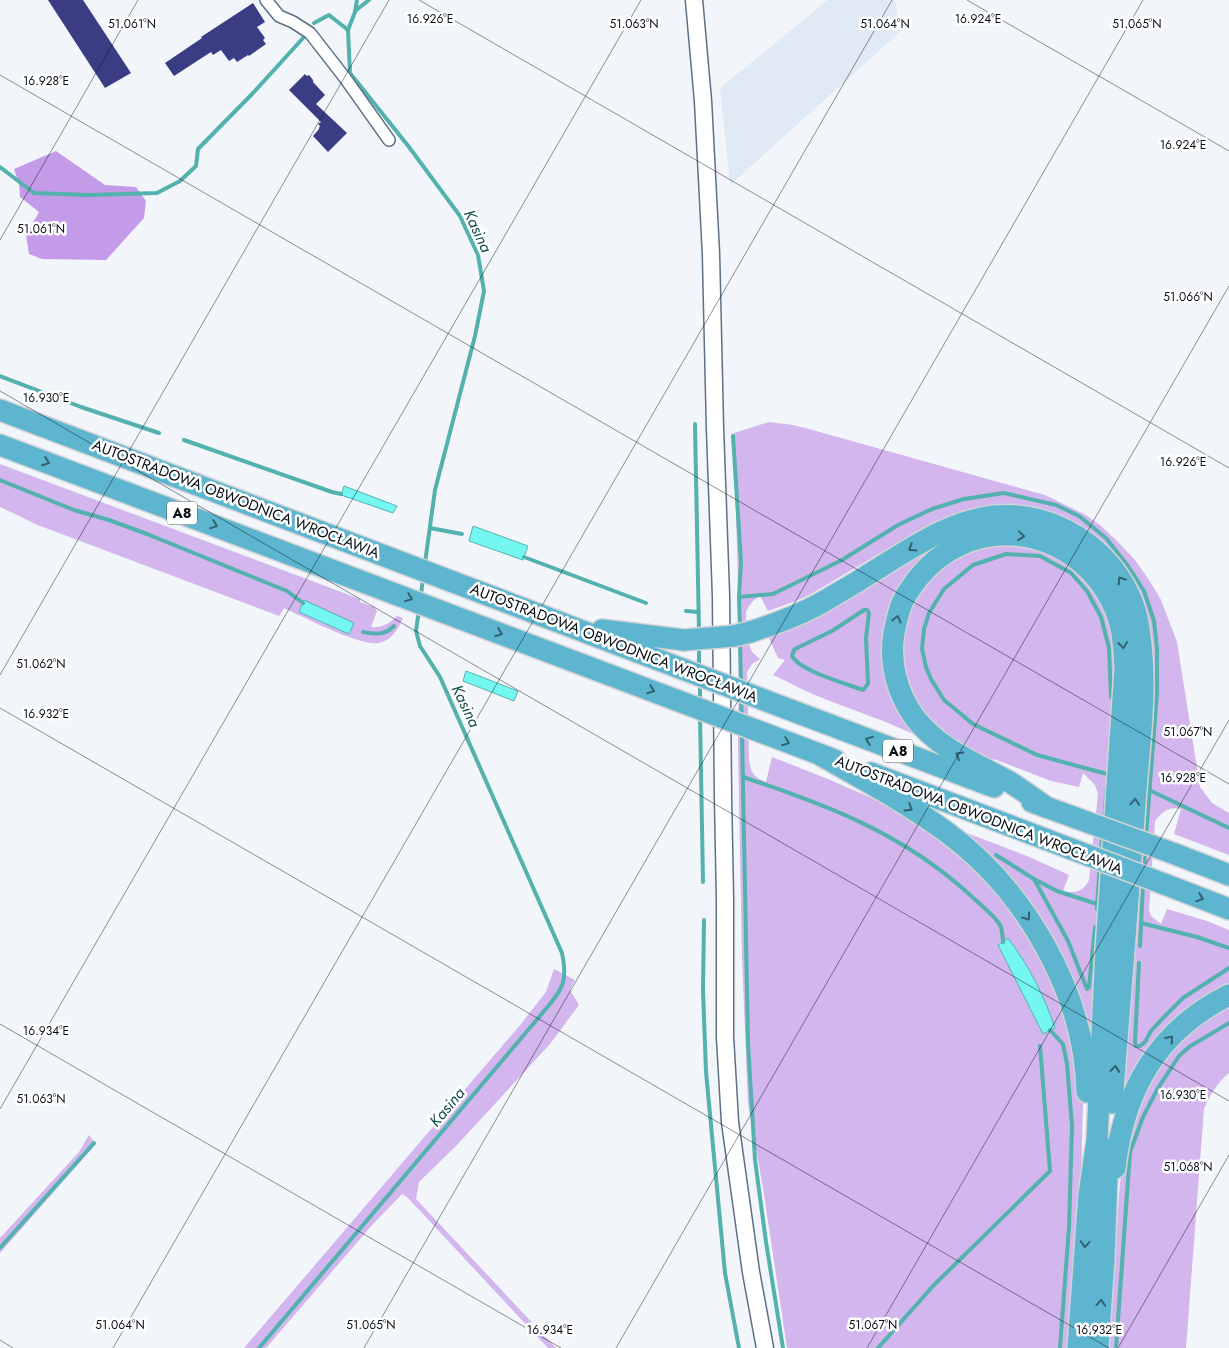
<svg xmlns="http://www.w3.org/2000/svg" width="1229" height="1348" viewBox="0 0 1229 1348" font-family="Jost,sans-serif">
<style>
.built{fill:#dfeaf4}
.green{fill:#d2b6ed;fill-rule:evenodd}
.forest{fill:#c49be9}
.water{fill:#73f7f0;stroke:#53b1ae}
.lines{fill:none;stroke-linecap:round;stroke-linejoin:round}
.stream{stroke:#53b1ae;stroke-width:4}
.building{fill:#3b3d84}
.minor-casing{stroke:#5d7084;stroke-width:14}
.secondary-casing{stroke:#5d7084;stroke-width:19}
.motorway-casing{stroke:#d2d4d5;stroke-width:24}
.minor{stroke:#fff;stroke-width:11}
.secondary{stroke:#fff;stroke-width:16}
.motorway{stroke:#5eb5cf;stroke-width:21}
.motorway-bridge-casing{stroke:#d2d4d5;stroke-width:24;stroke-linecap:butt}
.motorway-bridge{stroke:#5eb5cf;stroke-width:21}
.oneway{stroke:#326272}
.ticks{fill:none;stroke:#070e15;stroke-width:1;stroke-opacity:0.45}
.labels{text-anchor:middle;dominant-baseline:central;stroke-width:5;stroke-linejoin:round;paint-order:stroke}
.shield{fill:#fff;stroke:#51565b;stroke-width:1}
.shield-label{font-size:14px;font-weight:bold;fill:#070e15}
.street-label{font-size:15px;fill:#070e15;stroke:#fff}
.water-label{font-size:16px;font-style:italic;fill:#144f4d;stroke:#fff}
.ticks-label{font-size:12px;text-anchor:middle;fill:#070e15;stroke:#fff;stroke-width:5;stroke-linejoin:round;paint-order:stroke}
</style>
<rect width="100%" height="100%" fill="#f2f6fb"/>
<polygon class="built" points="828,0 895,0 900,32 730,185 720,88"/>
<g class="green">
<path d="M 769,422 L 793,425 L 809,429 L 1045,495 L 1084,514 L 1100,525 L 1116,540 L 1135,560 L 1149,580 L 1161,600 L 1177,642 L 1200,787 L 1212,803 L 1229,813 L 1229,855 L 1174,834 L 1181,809 C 1169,806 1162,812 1155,821 L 1149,910 L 1151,916 L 1161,924 L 1167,909 L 1207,921 L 1229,930 L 1229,987 L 1124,1097 L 1146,819 L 1142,817 L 1153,677 L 1152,643 L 1148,618 L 1051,514 L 885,557 L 882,552 L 811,594 L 796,601 L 768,611 L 760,596 L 753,601 L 749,606 L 746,612 L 746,620 L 749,644 L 752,652 L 760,659 L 752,664 L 747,672 L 749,759 C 751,773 753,777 766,782 L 772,757 L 828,779 L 890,806 L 946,842 L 1016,913 L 1056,984 L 1081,1076 L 1083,1102 L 1081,1183 L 1071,1348 L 787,1348 L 763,1188 L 748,1104 L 742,958 L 738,747 L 739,624 L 734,433 Z"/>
<path d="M 0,464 L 360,599 L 360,602 L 374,607 L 377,611 L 371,627 C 382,628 389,624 397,616 L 403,618 C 398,629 392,640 379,643 C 361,647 304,617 284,608 L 279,616 L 35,524 L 13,513 L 0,507 ZM 304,601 L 354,623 L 349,634 L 299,612 Z"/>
<path d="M 1005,524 C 1013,524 1021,523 1028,524 C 1071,531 1111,563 1126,603 C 1140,641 1140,676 1138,715 C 1136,735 1136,754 1134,774 C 1132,793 1129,813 1127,832 C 1125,870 1124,908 1121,946 C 1117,1006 1111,1066 1106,1126 C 1099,1200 1095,1274 1090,1348 L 1086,1348 C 1095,1224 1104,1099 1111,975 C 1114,926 1114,876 1118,827 C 1119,817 1121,807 1123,798 C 1125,780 1125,762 1126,744 C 1128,723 1130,701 1130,679 C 1130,660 1131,639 1125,620 C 1108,566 1066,529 1008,529 C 945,528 889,580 885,643 C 883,679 898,713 923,739 C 889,721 851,710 815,695 C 800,689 787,681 773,675 L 785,660 L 778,658 L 768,636 C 797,626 824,612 851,596 C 883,575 914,551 949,536 C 967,529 986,526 1005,524 Z"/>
<path d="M 1007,544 C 1019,546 1031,547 1042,550 C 1049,552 1056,558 1062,562 C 1103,586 1112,623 1115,668 L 1092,1060 L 1078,1009 L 954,828 L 1027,856 L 1069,875 L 1063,891 C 1075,894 1084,891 1089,880 L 1098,794 L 1095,785 L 1083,773 L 1079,787 L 1051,781 L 994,759 L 991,764 L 946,738 L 913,700 L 901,659 L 904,627 L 915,596 L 944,565 L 980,547 Z"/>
<polygon points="554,969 575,980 570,990 579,1005 550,1044 457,1145 419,1182 416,1199 556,1348 548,1348 408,1198 402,1194 373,1224 266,1348 244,1348 521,1024 546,992"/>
<path d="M 1229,1003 L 1229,1073 C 1217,1083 1210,1095 1204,1109 L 1186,1348 L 1108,1348 L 1120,1183 L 1128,1135 L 1146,1087 L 1174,1046 Z"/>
<polygon points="89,1135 96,1144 0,1253 0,1238 79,1152"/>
</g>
<polygon class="forest" points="56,151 105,185 136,187 146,201 144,218 106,260 42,259 29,254 26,235 39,212 20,197 19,184 14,169"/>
<g class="water">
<polygon points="344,486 397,506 393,513 341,495"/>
<polygon points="473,526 528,546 523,560 469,541"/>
<polygon points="304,600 354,623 349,634 299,612"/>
<polygon points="466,671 518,691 514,701 463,681"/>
<path d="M 1008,938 C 1030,968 1043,993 1055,1028 L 1043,1034 L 998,945 L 1003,942 Z"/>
</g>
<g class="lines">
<g class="stream">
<polyline points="357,0 355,12 348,30 350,73 409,147 460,216 478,255 484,291 475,336 435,490 425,563"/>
<polyline points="355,11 369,0"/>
<polyline points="314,23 329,15 348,30"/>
<polyline points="0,167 34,193 88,195 157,193 180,181 196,166 198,149 254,92 304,37"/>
<polyline points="0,376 81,407 159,433"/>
<polyline points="695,424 699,632"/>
<polyline points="733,436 741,562 739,597 740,628"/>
<polyline points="184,440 332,492 341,494"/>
<polyline points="0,480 74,510 109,520 147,534 287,591 303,603"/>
<polyline points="430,528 462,534"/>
<polyline points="524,557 646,603"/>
<polyline points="421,595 423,577"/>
<polyline points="739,597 773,594 842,560 898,525 932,509 964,499 1004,493 1056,505 1079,516 1106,538 1128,566 1144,591 1154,621 1157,648 1157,693 1146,836"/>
<path d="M 864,610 L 867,610 L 869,613 L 866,638 L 868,684 L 863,690 C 847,684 800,671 792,656 L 794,650 L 797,648 L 832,631 Z"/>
<polyline points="686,611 698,612"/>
<path d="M 363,632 C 376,634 384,636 394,626"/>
<polyline points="740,643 741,683"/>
<polyline points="699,646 699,667"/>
<polyline points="700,684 700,702"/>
<polyline points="741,698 742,718"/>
<polyline points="700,716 703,882"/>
<polyline points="742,733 748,1043 755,1160 766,1242 783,1348"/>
<polyline points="1107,774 1037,755 973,724 944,700 931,679 926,667 922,649 924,629 929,613 944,589 973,565 1006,554 1040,556 1071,573 1087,591 1101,617 1109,648 1111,697"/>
<path d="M 743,777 C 827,805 902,833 969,894 C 978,903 996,916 1001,927 C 1002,932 1003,938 1003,942"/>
<polyline points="1149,790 1229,828"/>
<polyline points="1104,821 1107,785"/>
<polyline points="1101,853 1102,835"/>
<polyline points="996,855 1034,879 1057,891 1097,904 1097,909"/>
<polyline points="1144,869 1145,851"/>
<polyline points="1034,879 1068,941 1087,989 1089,987 1095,927"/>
<polyline points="1097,904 1100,867"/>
<polyline points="704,920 703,990 706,1072 725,1273 739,1348"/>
<polyline points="1141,923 1197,937 1229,948"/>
<polyline points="1140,946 1143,883"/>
<polyline points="1139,963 1135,1042 1136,1046 1140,1046 1145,1042 1151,1031 1163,1018 1183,998 1229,968"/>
<polyline points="1050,1030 1063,1044 1067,1064 1072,1126 1069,1227 1060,1348"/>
<polyline points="0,1248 94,1143"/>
<path d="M 259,1348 L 545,1010 C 563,988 568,982 562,953 L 440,677 L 420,646 L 416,631 L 419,610"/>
<polyline points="878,1348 933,1286 1050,1171 1040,1046"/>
<polyline points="1116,1348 1130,1152 1143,1117 1158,1088 1179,1056 1189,1047 1229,1023"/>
</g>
</g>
<g class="building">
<polygon points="48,0 83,0 131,73 105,88"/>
<polygon points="253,3 265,22 257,27 265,38 263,40 266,44 249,56 248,55 237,62 234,58 229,61 221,50 213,55 211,52 174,76 165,63 202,38 201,37"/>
<polygon points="305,74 307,76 309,75 313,80 313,82 325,95 316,104 347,133 328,152 313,136 319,129 319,128 320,126 318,124 321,122 289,90"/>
</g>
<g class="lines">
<g class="minor-casing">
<polyline id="minor" points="266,0 279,16 293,22 310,33 345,78 389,140"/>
</g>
<g class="secondary-casing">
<polyline id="secondary" points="694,0 703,101 711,254 715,428 721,596 723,796 725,899 725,1037 730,1122 751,1272 765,1348"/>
</g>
<g class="motorway-casing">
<g id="motorway">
<polyline points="0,410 685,670"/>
<polyline points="0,445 684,703"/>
<polyline points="602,630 684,640"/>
<path d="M 750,632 C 775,624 798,616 821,603 C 844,590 867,576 890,561 C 924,540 954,521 994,516 C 1053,510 1113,549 1133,604 C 1137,615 1139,626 1140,637 C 1147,687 1140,739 1136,789 C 1129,894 1120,999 1112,1103"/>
<polyline points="751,695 994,787"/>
<polyline points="750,728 835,760"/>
<path d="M 822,756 C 864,780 907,803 945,831 C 1025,889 1085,993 1087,1092"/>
<polyline points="871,773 1074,850"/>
<polyline points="1032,802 1076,818"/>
<path d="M 1046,807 C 1033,798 1021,789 1008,781 C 975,763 939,749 915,718 C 897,694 889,662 894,633 C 896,623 898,613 902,603 C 906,594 912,586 918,578 C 966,519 1051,521 1098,580 C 1108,593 1116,608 1120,624 C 1124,638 1124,654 1125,669 L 1106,949 L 1097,1140 L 1089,1195 L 1078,1348"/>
<polyline points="1175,854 1229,875"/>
<polyline points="1172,887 1229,909"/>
<path d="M 1115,1168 C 1124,1090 1157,1031 1229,995"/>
<polyline points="1098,1348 1104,1257 1108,1149"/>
</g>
</g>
<use href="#minor" class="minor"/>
<use href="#secondary" class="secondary"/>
<use href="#motorway" class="motorway"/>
<g class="motorway-bridge-casing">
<g id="motorway-bridge">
<polyline points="684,640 734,636 750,632"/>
<polyline points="685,670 751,695"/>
<polyline points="684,703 750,728"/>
<polyline points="1076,818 1175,854"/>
<polyline points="1074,850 1172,887"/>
</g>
</g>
<use href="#motorway-bridge" class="motorway-bridge"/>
</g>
<defs><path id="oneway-chevron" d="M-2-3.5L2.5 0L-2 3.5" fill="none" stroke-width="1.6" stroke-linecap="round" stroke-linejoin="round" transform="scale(1.25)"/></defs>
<g class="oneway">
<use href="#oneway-chevron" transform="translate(46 462) rotate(21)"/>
<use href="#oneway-chevron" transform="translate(214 525) rotate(21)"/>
<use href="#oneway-chevron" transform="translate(1021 536) rotate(6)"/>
<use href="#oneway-chevron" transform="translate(912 548) rotate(148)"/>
<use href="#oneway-chevron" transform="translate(1121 580) rotate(-123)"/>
<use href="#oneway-chevron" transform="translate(409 598) rotate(21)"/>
<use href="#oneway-chevron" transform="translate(897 619) rotate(-76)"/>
<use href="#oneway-chevron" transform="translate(499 633) rotate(21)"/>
<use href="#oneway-chevron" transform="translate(1123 645) rotate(84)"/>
<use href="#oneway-chevron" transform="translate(651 690) rotate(21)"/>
<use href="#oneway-chevron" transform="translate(869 740) rotate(-159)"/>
<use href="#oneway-chevron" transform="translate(786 742) rotate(21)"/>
<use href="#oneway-chevron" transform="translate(959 755) rotate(-149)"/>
<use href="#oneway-chevron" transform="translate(1135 802) rotate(-86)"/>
<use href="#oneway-chevron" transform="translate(909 808) rotate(32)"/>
<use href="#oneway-chevron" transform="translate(1200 898) rotate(21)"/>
<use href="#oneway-chevron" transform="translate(1027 917) rotate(55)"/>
<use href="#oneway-chevron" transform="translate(1170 1039) rotate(-49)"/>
<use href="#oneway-chevron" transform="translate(1115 1069) rotate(-85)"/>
<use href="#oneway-chevron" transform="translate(1085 1244) rotate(94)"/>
<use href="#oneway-chevron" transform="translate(1101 1303) rotate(-86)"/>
</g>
<path class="ticks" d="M 419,0 L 1229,468M 967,0 L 1229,151M 0,75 L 1229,784M 0,240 L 138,0M 0,391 L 1229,1101M 0,675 L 389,0M 0,708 L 1109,1348M 0,1024 L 561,1348M 0,1109 L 641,0M 0,1340 L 13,1348M 113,1348 L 892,0M 364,1348 L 1143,0M 616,1348 L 1229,286M 867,1348 L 1229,720M 1118,1348 L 1229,1155"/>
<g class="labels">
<g class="shield">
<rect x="167" y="501.5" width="30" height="23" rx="4"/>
<rect x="883" y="739.5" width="30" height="23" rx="4"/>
</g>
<g class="shield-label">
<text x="182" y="513">A8</text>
<text x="898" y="751">A8</text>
</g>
<g class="street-label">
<text transform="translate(236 499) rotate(21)">AUTOSTRADOWA OBWODNICA WROCŁAWIA</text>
<text transform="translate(614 643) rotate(21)">AUTOSTRADOWA OBWODNICA WROCŁAWIA</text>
<text transform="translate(979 815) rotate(21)">AUTOSTRADOWA OBWODNICA WROCŁAWIA</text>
</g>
<g class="water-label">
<text transform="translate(478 231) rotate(65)">Kasina</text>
<text transform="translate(466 706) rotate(64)">Kasina</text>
<text transform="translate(447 1107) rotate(-50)">Kasina</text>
</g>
</g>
<g class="ticks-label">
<text x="978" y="23">16.924°E</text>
<text x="430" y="23">16.926°E</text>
<text x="132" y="28">51.061°N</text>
<text x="634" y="28">51.063°N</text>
<text x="885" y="28">51.064°N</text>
<text x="1137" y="28">51.065°N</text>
<text x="46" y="85">16.928°E</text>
<text x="1183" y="149">16.924°E</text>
<text x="41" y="233">51.061°N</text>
<text x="1188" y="301">51.066°N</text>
<text x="46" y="402">16.930°E</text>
<text x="1183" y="466">16.926°E</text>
<text x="41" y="668">51.062°N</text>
<text x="46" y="718">16.932°E</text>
<text x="1188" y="736">51.067°N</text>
<text x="1183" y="782">16.928°E</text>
<text x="46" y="1035">16.934°E</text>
<text x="1183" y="1099">16.930°E</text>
<text x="41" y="1103">51.063°N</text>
<text x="1188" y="1171">51.068°N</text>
<text x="120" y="1329">51.064°N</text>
<text x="371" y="1329">51.065°N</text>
<text x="873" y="1329">51.067°N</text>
<text x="550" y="1334">16.934°E</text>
<text x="1099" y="1334">16.932°E</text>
</g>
</svg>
